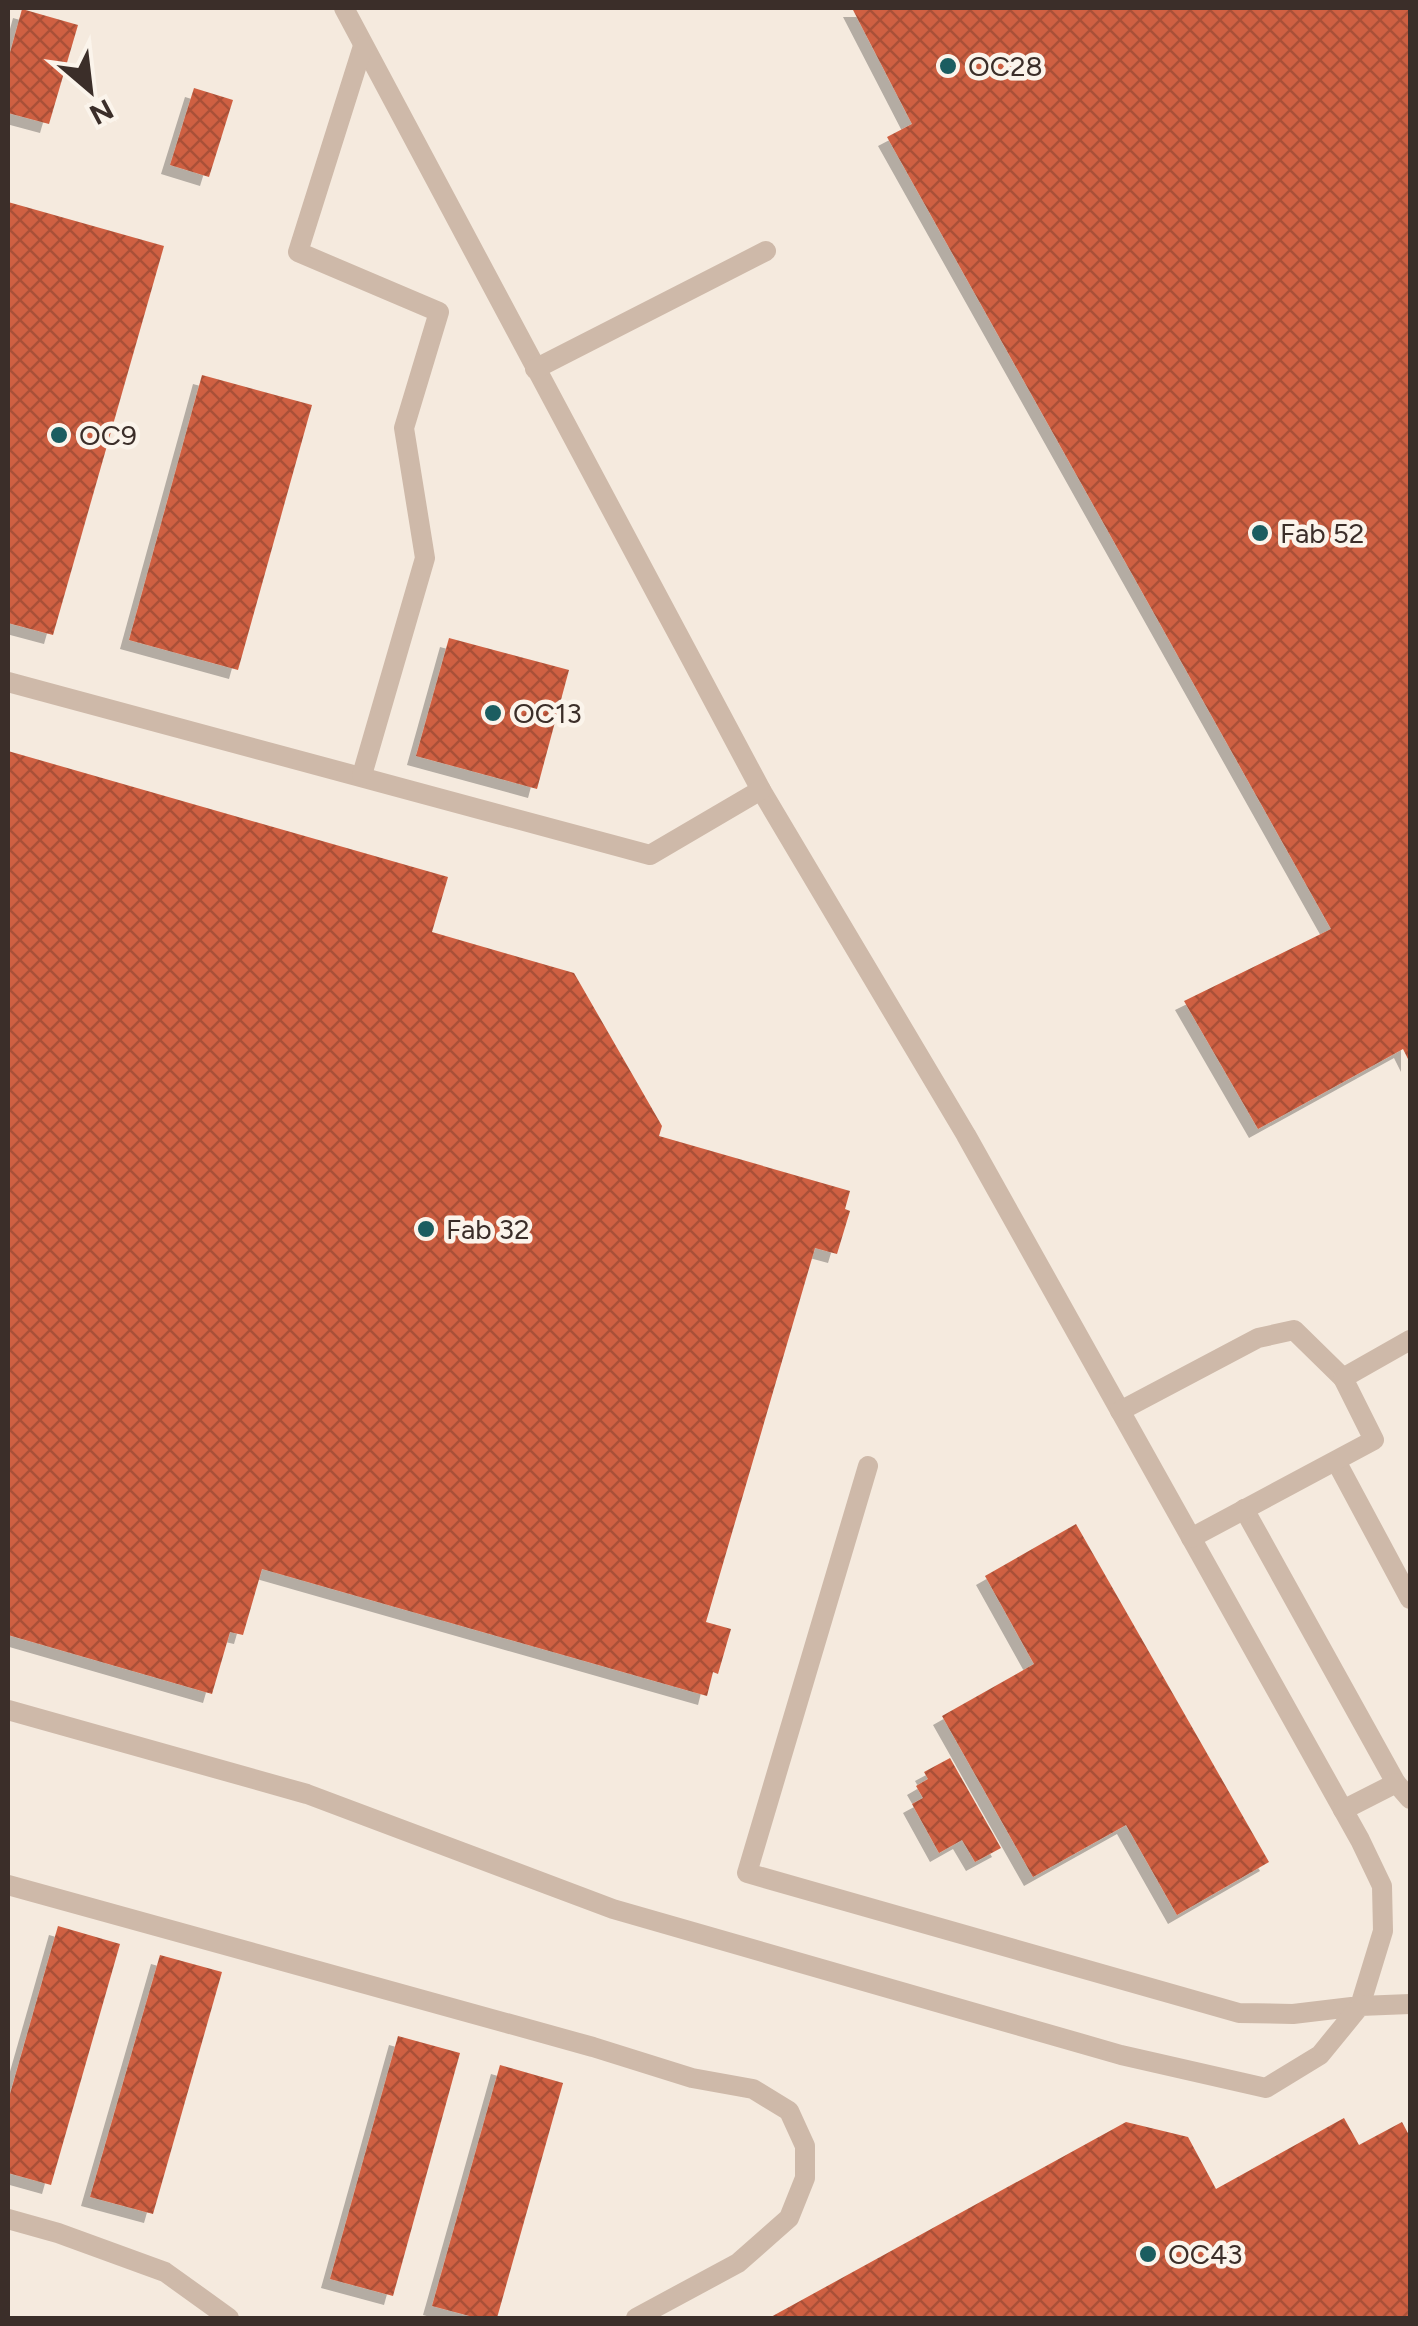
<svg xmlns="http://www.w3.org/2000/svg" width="1418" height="2326" viewBox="0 0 1418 2326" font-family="Figtree,sans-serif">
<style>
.building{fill:url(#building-cross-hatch);filter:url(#shadow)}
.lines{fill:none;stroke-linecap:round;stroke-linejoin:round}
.lane{stroke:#ceb9a9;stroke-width:20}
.poi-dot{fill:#1b5d60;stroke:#fbf4eb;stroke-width:4}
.labels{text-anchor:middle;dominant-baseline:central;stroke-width:9;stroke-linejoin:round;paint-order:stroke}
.poi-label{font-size:28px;fill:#3b2e29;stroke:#fbf4eb;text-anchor:start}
</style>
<defs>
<pattern id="building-cross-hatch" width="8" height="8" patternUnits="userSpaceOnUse" patternTransform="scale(2.5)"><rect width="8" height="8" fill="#cf6142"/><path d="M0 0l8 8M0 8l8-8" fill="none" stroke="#a95037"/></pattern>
<filter id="shadow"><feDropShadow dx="-9" dy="9" stdDeviation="0" flood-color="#0004"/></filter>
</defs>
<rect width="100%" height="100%" fill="#f5eade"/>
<g class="building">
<polygon points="852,8 1410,8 1410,1063 1403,1049 1258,1129 1184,1001 1331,929 887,137 912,124"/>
<polygon points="22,9 78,25 49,124 8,113 8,60"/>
<polygon points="194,88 233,100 209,177 170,165"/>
<polygon points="8,202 164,246 53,635 8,623"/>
<polygon points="202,375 312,405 238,670 129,640"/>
<polygon points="449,638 569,670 537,789 416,756"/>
<polygon points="8,751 448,877 432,932 574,973 662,1126 659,1136 850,1191 845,1209 850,1211 837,1254 815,1248 706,1622 731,1629 718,1674 713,1672 707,1696 262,1569 243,1635 230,1632 212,1694 8,1635"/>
<polygon points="1076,1524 1269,1862 1177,1915 1126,1825 1033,1877 942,1716 1034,1664 985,1576"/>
<polygon points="950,1758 1001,1848 975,1862 962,1840 939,1853 912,1804 923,1798 916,1786 928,1779 924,1772"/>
<polygon points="58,1926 120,1944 51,2185 8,2173 8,2101"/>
<polygon points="160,1955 222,1972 153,2214 90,2197"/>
<polygon points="398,2036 460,2053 393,2296 330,2279"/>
<polygon points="500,2065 563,2083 497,2318 477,2318 432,2306"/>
<polygon points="1344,2118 1359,2145 1402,2122 1410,2137 1410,2318 769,2318 1126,2122 1188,2137 1216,2189"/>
</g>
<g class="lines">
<g class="lane">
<polyline points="344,8 761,790 966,1135 1360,1840 1382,1886 1383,1931 1360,2006 1293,2014 1239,2013 747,1873 868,1466"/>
<polyline points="535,369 766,251"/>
<polyline points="8,682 650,855 761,790"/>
<polyline points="362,775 425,558 404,428 439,312 298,252 363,46"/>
<polyline points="1120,1411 1258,1338 1294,1330 1343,1378"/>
<polyline points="1336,1461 1410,1599"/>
<polyline points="1244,1509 1396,1783"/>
<polyline points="1191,1538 1374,1440 1343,1378 1410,1340"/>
<polyline points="8,1710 307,1794 613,1909 1121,2055 1266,2088 1320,2055 1360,2006 1410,2004"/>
<polyline points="1343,1810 1396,1783 1410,1799"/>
<polyline points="8,1885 593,2047 692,2078 753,2089 789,2111 805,2146 805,2178 789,2218 738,2263 636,2318"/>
<polyline points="8,2219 58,2233 165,2272 229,2318"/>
</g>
</g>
<g class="poi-dot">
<circle cx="948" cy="66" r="10"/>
<circle cx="59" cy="435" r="10"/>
<circle cx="1260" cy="533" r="10"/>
<circle cx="493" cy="713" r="10"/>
<circle cx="426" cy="1229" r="10"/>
<circle cx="1148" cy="2254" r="10"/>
</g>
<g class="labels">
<g class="poi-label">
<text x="968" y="66">OC28</text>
<text x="79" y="435">OC9</text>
<text x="1280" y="533">Fab 52</text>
<text x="513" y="713">OC13</text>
<text x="446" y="1229">Fab 32</text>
<text x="1168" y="2254">OC43</text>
</g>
</g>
<rect width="1418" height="2326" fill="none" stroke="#3b2e29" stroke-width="20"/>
<g transform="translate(90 90) rotate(152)" stroke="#fbf4eb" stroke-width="8" paint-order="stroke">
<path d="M0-8L18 38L0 25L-18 38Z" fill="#3b2e29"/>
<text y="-15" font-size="28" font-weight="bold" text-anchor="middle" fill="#3b2e29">N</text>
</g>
</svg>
